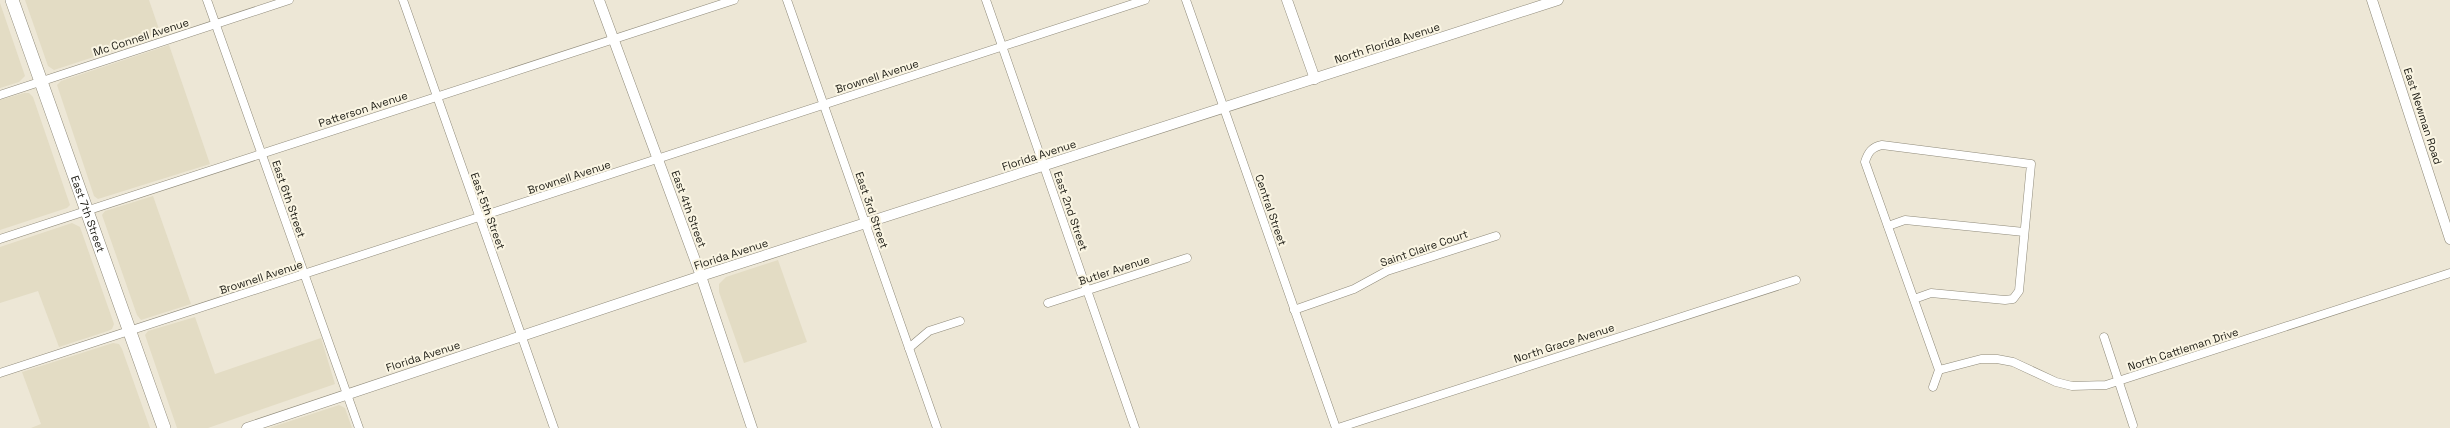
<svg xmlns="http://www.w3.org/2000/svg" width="2450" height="428" viewBox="0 0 2450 428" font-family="'Space Grotesk',sans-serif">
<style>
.built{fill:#e3dcc4}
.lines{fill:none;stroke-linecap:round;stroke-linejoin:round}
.minor-casing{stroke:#8f8a7a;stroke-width:9}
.tertiary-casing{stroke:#8f8a7a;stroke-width:11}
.primary-casing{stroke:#8f8a7a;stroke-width:14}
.minor{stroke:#fff;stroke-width:8}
.tertiary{stroke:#fff;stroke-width:10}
.primary{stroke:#fff;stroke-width:13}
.labels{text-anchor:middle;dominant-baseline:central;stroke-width:4;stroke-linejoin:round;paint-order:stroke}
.street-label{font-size:11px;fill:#1b1a13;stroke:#faf5e3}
</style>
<rect width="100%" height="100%" fill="#ede7d6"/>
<g class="built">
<polygon points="25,0 149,0 161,35 54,70 48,66"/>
<polygon points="0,3 25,76 19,82 0,88"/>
<polygon points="169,45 210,164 98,199 94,196 57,85 61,81"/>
<polygon points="24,93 29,93 33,97 70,205 67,208 0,230 0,100"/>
<polygon points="153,196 191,304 141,320 137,315 102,215 105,211"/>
<polygon points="72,223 80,227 114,324 112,329 108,331 59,347 38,291 0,303 0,247"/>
<polygon points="778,260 807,342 744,363 719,292 719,284 726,277"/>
<polygon points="195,317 215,374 321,338 335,384 208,428 177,428 145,335 148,331"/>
<polygon points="113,343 119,344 122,349 150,428 31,428 41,424 22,372"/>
<polygon points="339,405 345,408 352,428 269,428"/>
</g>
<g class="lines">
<g class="minor-casing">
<g id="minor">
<polyline points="207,0 359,428"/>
<polyline points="403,0 554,428"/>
<polyline points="787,0 937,428"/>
<polyline points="986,0 1135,428"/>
<polyline points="1186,0 1336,428"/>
<polyline points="0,95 289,0"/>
<polyline points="1888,226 1905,220 2024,232"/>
<polyline points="0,239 734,0"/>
<path d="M 1914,299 L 1931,293 L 2005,300 L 2013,299 L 2019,291 L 2031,164 L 1882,145 C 1872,147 1868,152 1865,162 L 1939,370"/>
<polyline points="1048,303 1187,258"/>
<polyline points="1294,310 1354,289 1387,271 1496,236"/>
<polyline points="2104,337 2133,425"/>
<polyline points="909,348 929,331 960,321"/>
<polyline points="0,373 1145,0"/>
<polyline points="1933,387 1939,370 1981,359 1997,359 2013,362 2056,382 2072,386 2106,385 2450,273"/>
<polyline points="1338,428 1796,280"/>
</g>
</g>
<g class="tertiary-casing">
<g id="tertiary">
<polyline points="599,0 701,276 752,428"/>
<polyline points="1287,0 1315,79"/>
<polyline points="2372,0 2450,239"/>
<polyline points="247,428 701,276 1558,0"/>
</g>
</g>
<g class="primary-casing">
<g id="primary">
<path id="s1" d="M 12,0 L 164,428"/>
</g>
</g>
<use href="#minor" class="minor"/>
<use href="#tertiary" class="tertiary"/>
<use href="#primary" class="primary"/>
</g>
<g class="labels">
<g class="street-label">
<text transform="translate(141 37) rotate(-18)">Mc Connell Avenue</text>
<text transform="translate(1387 43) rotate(-18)">North Florida Avenue</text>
<text transform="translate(877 76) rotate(-18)">Brownell Avenue</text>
<text transform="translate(363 109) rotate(-18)">Patterson Avenue</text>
<text transform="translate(2423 116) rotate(72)">East Newman Road</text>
<text transform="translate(1039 155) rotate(-18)">Florida Avenue</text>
<text transform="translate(569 177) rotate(-18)">Brownell Avenue</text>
<text transform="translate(289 199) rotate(71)">East 6th Street</text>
<text transform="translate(689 209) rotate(70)">East 4th Street</text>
<text transform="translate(872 210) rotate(71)">East 3rd Street</text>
<text transform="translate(1271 210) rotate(71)">Central Street</text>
<text transform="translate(488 211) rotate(70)">East 5th Street</text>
<text transform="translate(1071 211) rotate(71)">East 2nd Street</text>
<text stroke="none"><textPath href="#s1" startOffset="227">East 7th Street</textPath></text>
<text transform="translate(1424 248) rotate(-19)">Saint Claire Court</text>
<text transform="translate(731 254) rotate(-18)">Florida Avenue</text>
<text transform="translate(1114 270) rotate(-18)">Butler Avenue</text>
<text transform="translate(261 277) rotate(-18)">Brownell Avenue</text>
<text transform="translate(1564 343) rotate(-18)">North Grace Avenue</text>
<text transform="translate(2183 349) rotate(-18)">North Cattleman Drive</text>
<text transform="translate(423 356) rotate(-18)">Florida Avenue</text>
</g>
</g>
</svg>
